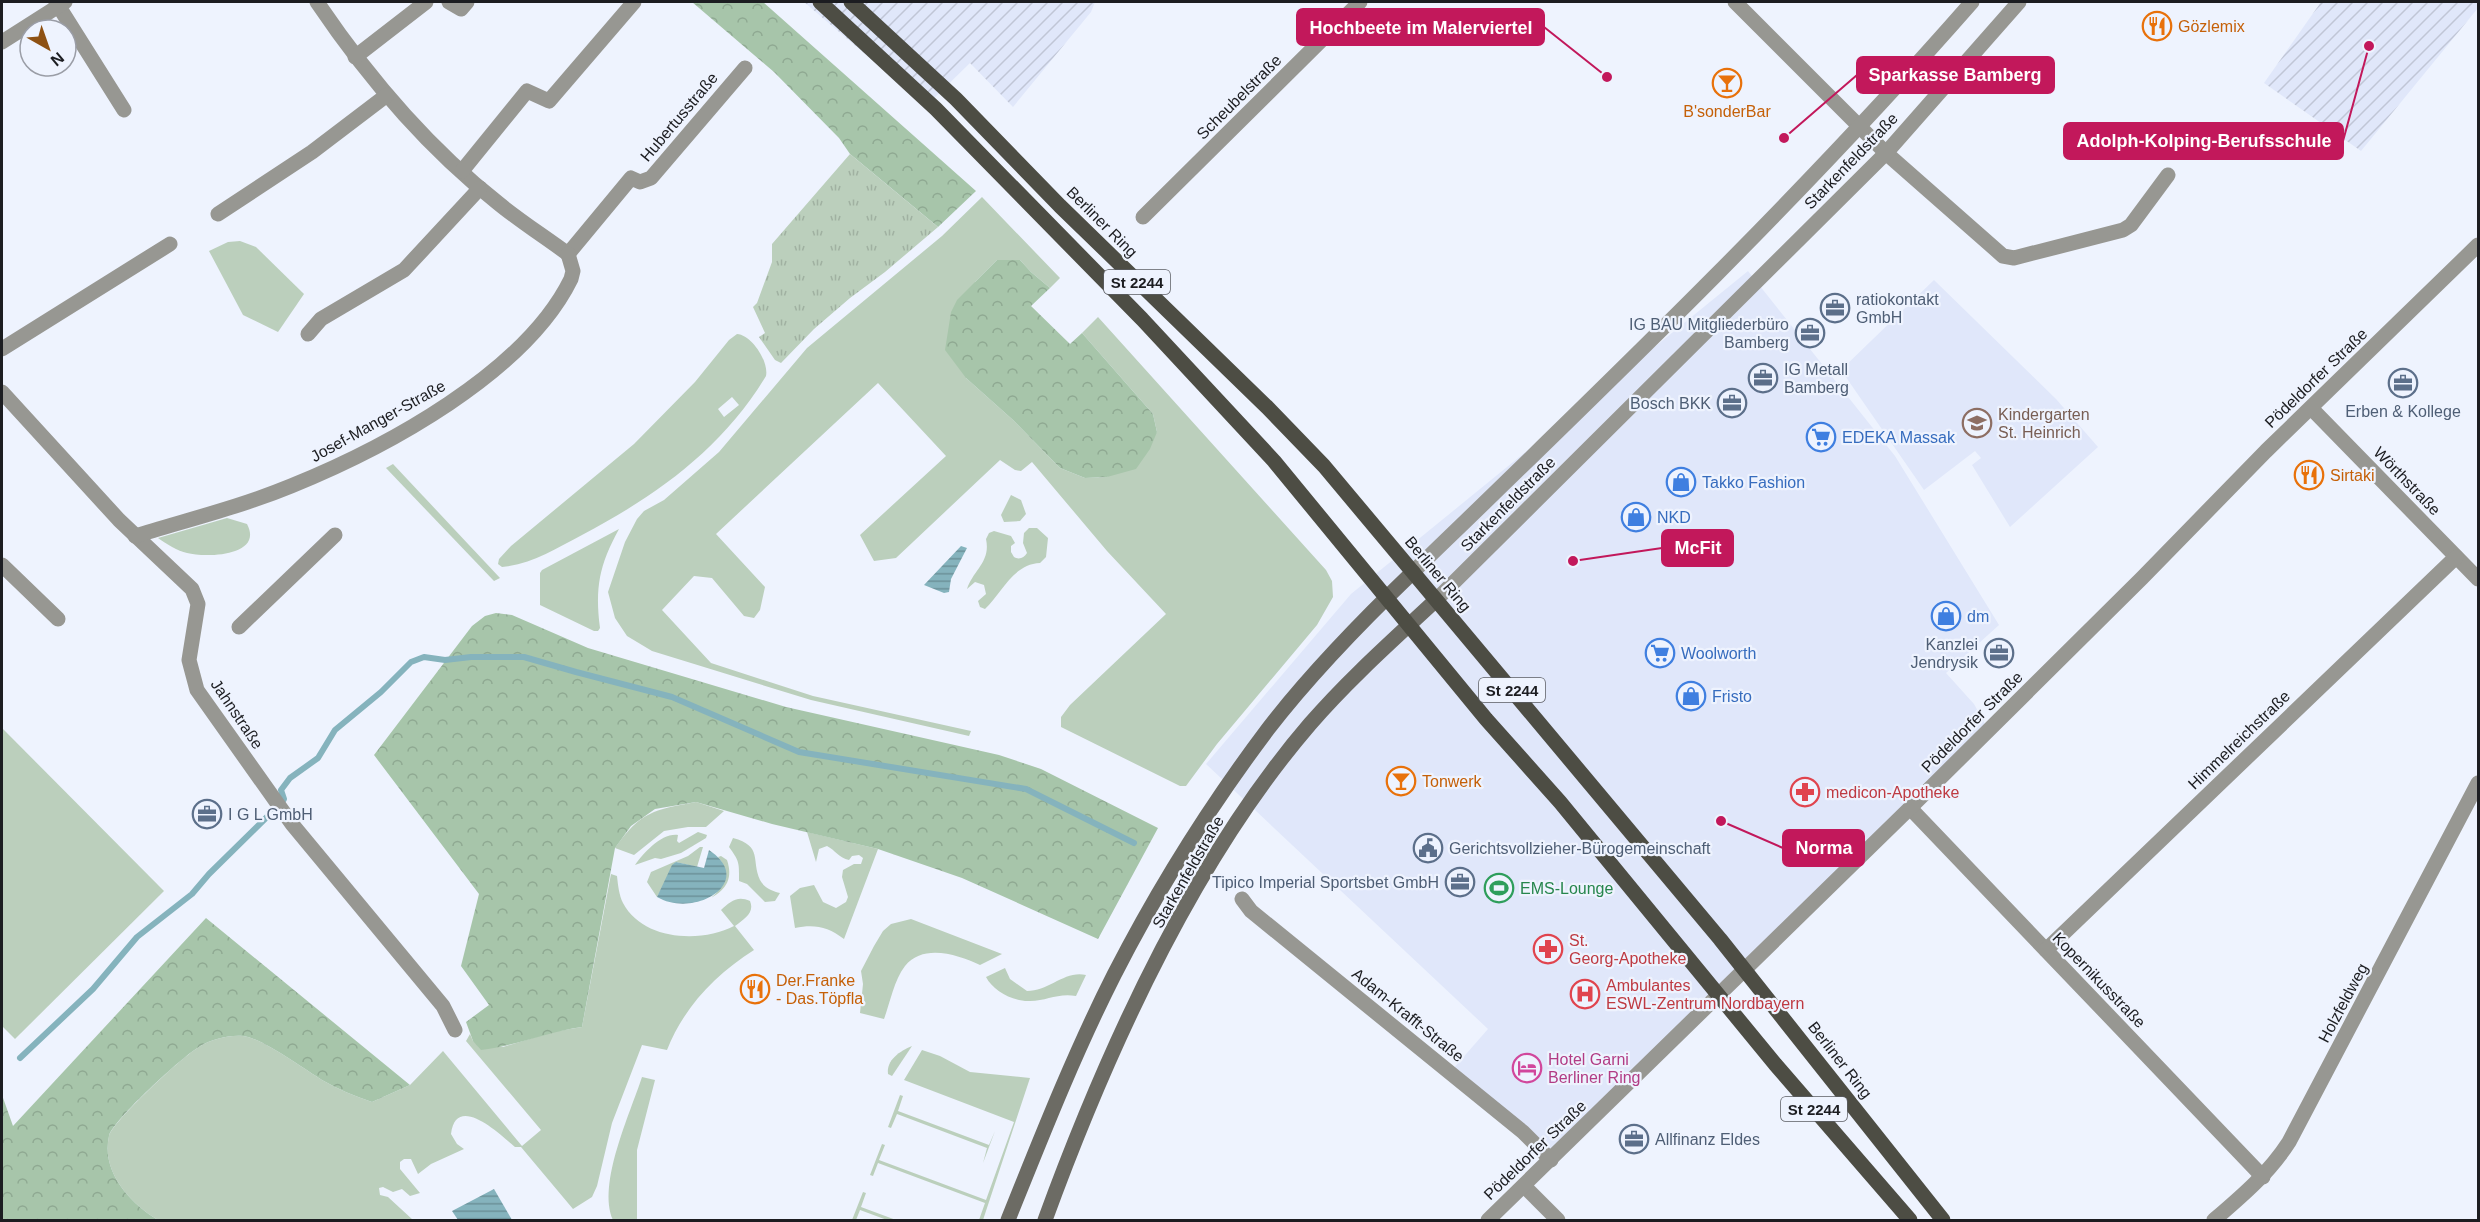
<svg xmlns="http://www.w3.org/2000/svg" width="2480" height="1222" viewBox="0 0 2480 1222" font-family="Helvetica,sans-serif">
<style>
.built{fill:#e0e7fa}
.industrial{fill:url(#industrial-furrows)}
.green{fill:#bbcfbc;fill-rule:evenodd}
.forest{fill:url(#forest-crowns)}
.park{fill:url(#park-tufts)}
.water{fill:url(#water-rules)}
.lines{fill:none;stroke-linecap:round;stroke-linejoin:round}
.stream{stroke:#85b3bd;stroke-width:6}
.minor{stroke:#979792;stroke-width:15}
.tertiary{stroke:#979792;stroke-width:15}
.secondary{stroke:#6c6b64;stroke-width:15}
.primary{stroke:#4d4d44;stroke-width:15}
.labels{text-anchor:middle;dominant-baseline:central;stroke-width:4.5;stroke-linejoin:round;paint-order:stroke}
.shield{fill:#eef3fe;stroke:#5b5d63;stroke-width:1.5}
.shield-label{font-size:15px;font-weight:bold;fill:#1c1d21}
.food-label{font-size:16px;fill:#c56008;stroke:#eef3fe;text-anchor:start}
.street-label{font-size:16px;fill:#1c1d21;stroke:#eef3fe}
.service-label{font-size:16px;fill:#4e5e75;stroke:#eef3fe;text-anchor:start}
.education-label{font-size:16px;fill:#785e54;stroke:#eef3fe;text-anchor:start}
.shop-label{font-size:16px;fill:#366cbe;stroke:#eef3fe;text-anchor:start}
.health-label{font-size:16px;fill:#be3a42;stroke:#eef3fe;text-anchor:start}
.leisure-label{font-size:16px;fill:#27864d;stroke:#eef3fe;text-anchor:start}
.hotel-label{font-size:16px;fill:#b23c85;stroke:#eef3fe;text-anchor:start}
.leader{fill:none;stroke:#c2185b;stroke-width:2}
.callout-dot{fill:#c2185b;stroke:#eef3fe;stroke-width:2}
.callout{fill:#c2185b;stroke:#c2185b;stroke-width:2}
.callout-label{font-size:18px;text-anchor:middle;font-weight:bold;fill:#fff}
</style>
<defs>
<pattern id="industrial-furrows" width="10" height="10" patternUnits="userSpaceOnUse" patternTransform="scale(1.5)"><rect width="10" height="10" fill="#e0e7fa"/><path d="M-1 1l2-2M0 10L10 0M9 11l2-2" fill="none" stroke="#c0c6d6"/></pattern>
<pattern id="forest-crowns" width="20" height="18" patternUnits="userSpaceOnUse" patternTransform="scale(1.5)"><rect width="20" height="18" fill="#a7c5aa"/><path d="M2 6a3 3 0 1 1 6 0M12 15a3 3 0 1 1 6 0" fill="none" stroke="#8fa992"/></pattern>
<pattern id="park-tufts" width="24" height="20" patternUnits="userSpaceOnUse" patternTransform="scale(1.5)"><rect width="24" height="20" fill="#bbcfbc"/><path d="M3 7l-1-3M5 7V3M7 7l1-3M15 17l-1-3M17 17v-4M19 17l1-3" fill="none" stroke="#a0b1a1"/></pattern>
<pattern id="water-rules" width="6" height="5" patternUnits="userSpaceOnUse" patternTransform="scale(1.5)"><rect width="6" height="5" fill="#85b3bd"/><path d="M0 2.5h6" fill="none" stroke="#6c9199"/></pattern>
</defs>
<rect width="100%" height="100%" fill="#eef3fe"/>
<g class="built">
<polygon points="1748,271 1895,456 1999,625 1946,673 1974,704 1986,726 1548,1154 1453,1069 1488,1029 1206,764 1351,594"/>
<polygon points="1934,280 2056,399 2098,447 2010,527 1972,465 1981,458 1975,451 1924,490 1841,370"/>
</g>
<g class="industrial">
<polygon points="804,2 1095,2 1091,12 1013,107 970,63 926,106"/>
<polygon points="2321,2 2478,2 2478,8 2361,151 2264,83"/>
</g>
<g class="green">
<polygon points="982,197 1060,278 1050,288 1031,272 1020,260 997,260 975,282 966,378 1013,420 1060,468 1085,478 1107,477 1157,432 1153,414 1082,333 1098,317 1326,570 1332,581 1333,597 1317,625 1217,744 1186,786 1180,786 1061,727 1061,717 1070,705 1166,614 1107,551 1032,462 1021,471 1015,470 1000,460 896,558 874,561 860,535 946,456 878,383 716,534 765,587 760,610 754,618 744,616 712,578 694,576 662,610 711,663 813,696 971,731 969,736 811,700 652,651 627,636 615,618 608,592 625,542 637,519 644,511 664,500 719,452 807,348 942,236"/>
<polygon points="240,241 256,247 304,294 278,332 243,315 209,251 228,242"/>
<path d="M 737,334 C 752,335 769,362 766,376 C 722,449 656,496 582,535 C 555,549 532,564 502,567 L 498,564 L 499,559 L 511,546 L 634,444 L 695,382 L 729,340 ZM 732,397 L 739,405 L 724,417 L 718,409 Z"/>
<polygon points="393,464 500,578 494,581 386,468"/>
<polygon points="1011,495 1021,500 1026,514 1020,521 1004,522 1001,515"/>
<path d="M 227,518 L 247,524 C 264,556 206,558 187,553 C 178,551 166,544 158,538 Z"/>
<path d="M 1029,528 L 1037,528 L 1048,538 L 1046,557 L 1040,563 C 1013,564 1002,593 985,609 L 980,607 L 978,601 L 986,594 L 984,585 L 975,582 L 967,589 C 973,570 991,562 986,539 L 989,533 L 994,531 L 1011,536 L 1015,543 L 1011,546 L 1011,552 L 1014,557 C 1019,560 1024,558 1027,553 L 1023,543 L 1024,533 Z"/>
<path d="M 619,529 C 599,566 595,587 600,628 L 598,631 L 594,631 L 540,605 L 540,573 L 542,570 Z"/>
<polygon points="2,728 164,891 15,1039 2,1026"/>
<path d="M 696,802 L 724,811 L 706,827 L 688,827 L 664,831 L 634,855 L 615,848 C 641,811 654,810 696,802 Z"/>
<path d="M 698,832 L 707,835 L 706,838 L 681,853 L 661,859 L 655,858 L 635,865 C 644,853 661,833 678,835 L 677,841 L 679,843 Z"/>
<path d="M 807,832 L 878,849 L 844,939 C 828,927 815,924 795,928 L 790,896 L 800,888 L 814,885 L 823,902 L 836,908 L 846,902 L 848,897 L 842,877 L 843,870 L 854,864 L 861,864 L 863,858 L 859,855 L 852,856 L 849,860 C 839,858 835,850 827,846 L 819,849 L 816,862 Z"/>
<path d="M 733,838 C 763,846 751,860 760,880 C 764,888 773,891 780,893 L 775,901 L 765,902 L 747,884 L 739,881 C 739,863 740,862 729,847 Z"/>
<polygon points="700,847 703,847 697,867 676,862 657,897 647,882 651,872 688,856"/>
<path d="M 721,856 L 727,860 C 733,878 727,889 711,898 C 725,886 731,872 718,857 Z"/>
<path d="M 611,874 L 617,876 C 618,885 619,895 623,903 C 643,941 702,943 734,926 L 721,910 C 730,902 737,895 750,901 C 755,913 744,919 735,926 L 754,950 C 715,975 684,1007 667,1050 L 642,1045 L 612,1123 L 597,1186 L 592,1197 L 573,1209 L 521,1147 L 515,1147 C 501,1135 456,1092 451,1134 L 457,1144 L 464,1149 L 431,1164 L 418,1174 L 411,1159 L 404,1159 L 400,1162 L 400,1169 L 420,1193 L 410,1196 L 402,1189 L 393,1192 L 383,1187 L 379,1188 L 380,1195 L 388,1197 L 413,1220 L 158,1220 C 130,1203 101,1172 109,1136 C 112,1122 184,1055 199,1047 C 212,1039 228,1035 243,1036 C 262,1038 304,1069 322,1080 C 338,1089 354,1096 372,1102 L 410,1085 L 443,1051 L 522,1146 L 541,1130 L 466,1041 L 470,1034 L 473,1041 L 503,1047 L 552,1032 L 582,1027 Z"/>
<path d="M 911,919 L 1002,954 L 980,965 C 958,955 924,943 905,966 C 894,980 890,1003 884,1019 L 860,1013 L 863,984 L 861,971 L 874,946 L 883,931 L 891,924 Z"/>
<path d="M 1005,968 L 1010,979 L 1027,991 C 1049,991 1065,970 1086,975 L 1076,996 C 1057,993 1047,1001 1030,1001 C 1014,1002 993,991 986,977 Z"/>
<path d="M 912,1046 L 892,1076 L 888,1074 C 886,1060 900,1051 912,1046 Z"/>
<polygon points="922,1050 940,1056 970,1072 1030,1078 983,1220 979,1220 985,1203 878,1163 873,1176 870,1175 882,1144 885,1145 879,1160 986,1200 1014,1122 904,1080"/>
<path d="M 642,1077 L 655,1080 L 637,1150 L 637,1220 L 613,1220 C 597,1184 630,1114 642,1077 Z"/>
<polygon points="900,1095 903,1096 898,1111 989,1145 995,1131 983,1163 987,1148 897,1114 891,1128 888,1127"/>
<polygon points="863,1192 866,1193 861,1207 896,1220 887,1220 860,1210 856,1220 852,1220"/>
</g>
<g class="forest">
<polygon points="692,2 763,2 976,191 938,227 850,154 839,138 774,72"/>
<polygon points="997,260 1020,260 1031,272 1050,288 1031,306 1070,344 1082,333 1153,414 1157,432 1150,449 1136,469 1107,477 1085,478 1060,468 1013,420 966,378 945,350 951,312 957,300"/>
<path d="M 496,613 L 512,615 L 588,648 L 786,707 L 999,755 L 1041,769 L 1158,828 L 1098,939 L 962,878 L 878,849 L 772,824 L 696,802 L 655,809 L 631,826 L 615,848 L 582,1027 C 547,1032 515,1046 481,1050 L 473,1041 L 466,1022 L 489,1005 L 461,966 L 479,894 L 374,755 L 472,626 L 485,616 Z"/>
<path d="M 206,918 L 410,1085 L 372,1102 C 354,1096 338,1089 322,1080 C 304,1069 262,1038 243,1036 C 228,1035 212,1039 199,1047 C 184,1055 112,1121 109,1136 C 101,1172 130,1203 158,1220 L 2,1220 L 2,1095 L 13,1126 Z"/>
</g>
<polygon class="park" points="850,154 938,227 885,272 850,298 814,329 781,363 775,360 759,337 765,333 753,307 757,303 772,262 772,244"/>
<g class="water">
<polygon points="961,546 967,548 951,579 949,592 944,593 924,585"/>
<path d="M 709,850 C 757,882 695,919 657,897 L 672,865 L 676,862 L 704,868 Z"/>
<polygon points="494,1189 512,1220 458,1220 452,1211"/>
</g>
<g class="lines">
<g class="stream">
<polyline points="282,802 284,799 281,790 290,778 318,758 335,730 381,692 411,662 424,657 445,660 471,657 524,657 576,672 672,697 799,752 1026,789 1134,843"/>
<polyline points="20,1058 93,989 137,937 192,894 209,874 273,811"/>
</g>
<g class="minor">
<polyline points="56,2 124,110"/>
<path d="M 317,2 C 367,76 427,147 498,203 C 520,221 545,237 568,254"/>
<polyline points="449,2 461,9 467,2"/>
<polyline points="1735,2 1886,153 2003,256 2014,258 2123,230 2131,225 2168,175"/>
<polyline points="2,42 65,2"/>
<polyline points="355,57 426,2"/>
<polyline points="462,171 527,91 549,101 634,2"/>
<polyline points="218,214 312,152 387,95"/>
<polyline points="1143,217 1360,2"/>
<polyline points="568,254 631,178 640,182 651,178 745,68"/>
<polyline points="308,334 321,319 404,270 480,188"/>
<polyline points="2,349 170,244"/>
<polyline points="2,392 119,520 192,589 198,604 189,660 197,690 292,824 443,1006 455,1030"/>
<polyline points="2311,408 2478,579"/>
<path d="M 135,536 C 187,520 240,507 291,486 C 385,448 525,373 571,279 L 573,271 L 568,254"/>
<polyline points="2,565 58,619"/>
<polyline points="239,627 335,535"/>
<polyline points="1910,808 2263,1177"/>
<polyline points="1242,899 1251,911 1523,1132 1551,1160"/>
<polyline points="2046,950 2456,557"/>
<polyline points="1524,1186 1558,1220"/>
<polyline points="1488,1220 1910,808 2142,578 2266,451 2478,245"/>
<path d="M 2214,1220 C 2242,1196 2269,1173 2289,1142 L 2478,783"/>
</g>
<g class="tertiary">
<path d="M 1413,572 C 1604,387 1797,202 1972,2"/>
<polyline points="1436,600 1886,153 2019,2"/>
</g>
<g class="secondary">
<path d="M 1008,1220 C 1041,1138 1074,1054 1114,975 C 1158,889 1210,806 1268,729 C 1311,673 1362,621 1413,572"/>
<path d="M 1045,1220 C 1106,1053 1193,860 1310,724 C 1348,680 1393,640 1436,600"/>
</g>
<g class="primary">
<polyline points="820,2 936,109 1142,319 1274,461 1486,719 1560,802 1775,1064 1910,1220"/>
<polyline points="851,2 956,99 1060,206 1267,407 1324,466 1720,939 1943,1220"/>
</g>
</g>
<defs>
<g id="restaurant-ring" transform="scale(1.5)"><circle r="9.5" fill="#eef3fe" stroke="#e8710a" stroke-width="1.5"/><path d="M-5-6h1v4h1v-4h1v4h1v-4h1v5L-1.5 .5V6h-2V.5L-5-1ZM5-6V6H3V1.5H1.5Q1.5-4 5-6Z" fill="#e8710a"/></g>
<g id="bar-ring" transform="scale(1.5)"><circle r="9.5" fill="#eef3fe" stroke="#e8710a" stroke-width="1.5"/><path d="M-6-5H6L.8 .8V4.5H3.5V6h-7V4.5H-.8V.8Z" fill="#e8710a"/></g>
<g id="office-ring" transform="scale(1.5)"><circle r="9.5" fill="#eef3fe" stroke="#5c6f8a" stroke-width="1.5"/><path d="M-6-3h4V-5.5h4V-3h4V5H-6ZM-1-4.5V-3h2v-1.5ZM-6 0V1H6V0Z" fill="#5c6f8a"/></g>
<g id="school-ring" transform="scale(1.5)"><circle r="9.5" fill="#eef3fe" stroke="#8d6e63" stroke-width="1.5"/><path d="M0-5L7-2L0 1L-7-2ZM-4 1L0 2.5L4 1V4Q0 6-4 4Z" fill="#8d6e63"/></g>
<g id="supermarket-ring" transform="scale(1.5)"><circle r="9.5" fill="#eef3fe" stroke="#3f7fe0" stroke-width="1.5"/><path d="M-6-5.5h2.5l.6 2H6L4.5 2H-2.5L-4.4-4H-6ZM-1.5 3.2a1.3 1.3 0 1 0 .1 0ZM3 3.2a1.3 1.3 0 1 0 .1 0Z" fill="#3f7fe0"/></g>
<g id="shop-ring" transform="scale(1.5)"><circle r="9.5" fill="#eef3fe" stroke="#3f7fe0" stroke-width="1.5"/><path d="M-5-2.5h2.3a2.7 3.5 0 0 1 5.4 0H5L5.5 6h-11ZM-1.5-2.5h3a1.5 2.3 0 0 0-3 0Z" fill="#3f7fe0"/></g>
<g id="pharmacy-ring" transform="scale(1.5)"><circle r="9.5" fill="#eef3fe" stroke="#e0444e" stroke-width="1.5"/><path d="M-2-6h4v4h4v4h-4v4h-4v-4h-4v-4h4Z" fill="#e0444e"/></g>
<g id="civic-ring" transform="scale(1.5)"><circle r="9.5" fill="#eef3fe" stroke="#5c6f8a" stroke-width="1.5"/><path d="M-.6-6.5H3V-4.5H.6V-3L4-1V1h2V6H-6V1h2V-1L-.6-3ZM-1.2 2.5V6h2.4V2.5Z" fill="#5c6f8a"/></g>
<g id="stadium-ring" transform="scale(1.5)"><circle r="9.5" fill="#eef3fe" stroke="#2e9e5b" stroke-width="1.5"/><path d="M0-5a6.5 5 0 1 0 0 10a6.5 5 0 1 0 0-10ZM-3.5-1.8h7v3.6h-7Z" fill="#2e9e5b"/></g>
<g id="hospital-ring" transform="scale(1.5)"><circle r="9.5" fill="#eef3fe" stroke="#e0444e" stroke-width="1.5"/><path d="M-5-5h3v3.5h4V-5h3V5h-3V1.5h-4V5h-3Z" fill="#e0444e"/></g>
<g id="hotel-ring" transform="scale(1.5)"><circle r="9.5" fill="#eef3fe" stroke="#d1479c" stroke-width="1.5"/><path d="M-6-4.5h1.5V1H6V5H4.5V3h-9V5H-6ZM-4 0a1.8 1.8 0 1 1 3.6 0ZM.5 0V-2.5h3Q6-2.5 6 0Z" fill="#d1479c"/></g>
</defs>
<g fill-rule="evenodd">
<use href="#restaurant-ring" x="2157" y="26"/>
<use href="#bar-ring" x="1727" y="83"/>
<use href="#office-ring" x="1835" y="308"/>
<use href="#office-ring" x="1810" y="333"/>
<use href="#office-ring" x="1763" y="378"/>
<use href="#office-ring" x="2403" y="383"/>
<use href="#office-ring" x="1732" y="403"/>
<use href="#school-ring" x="1977" y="423"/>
<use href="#supermarket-ring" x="1821" y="437"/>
<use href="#restaurant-ring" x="2309" y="475"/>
<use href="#shop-ring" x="1681" y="482"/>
<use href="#shop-ring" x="1636" y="517"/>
<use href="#shop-ring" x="1946" y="616"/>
<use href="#supermarket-ring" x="1660" y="653"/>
<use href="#office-ring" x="1999" y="653"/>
<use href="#shop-ring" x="1691" y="696"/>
<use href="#bar-ring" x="1401" y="781"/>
<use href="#pharmacy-ring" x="1805" y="792"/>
<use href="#office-ring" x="207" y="814"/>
<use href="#civic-ring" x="1428" y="848"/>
<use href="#office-ring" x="1460" y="882"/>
<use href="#stadium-ring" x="1499" y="888"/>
<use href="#pharmacy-ring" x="1548" y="949"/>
<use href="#restaurant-ring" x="755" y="989"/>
<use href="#hospital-ring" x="1585" y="994"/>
<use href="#hotel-ring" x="1527" y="1068"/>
<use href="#office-ring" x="1634" y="1139"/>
</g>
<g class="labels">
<g class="shield">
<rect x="1104" y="270" width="66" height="24" rx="4.5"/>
<rect x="1479" y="678" width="66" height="24" rx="4.5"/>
<rect x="1781" y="1097" width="66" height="24" rx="4.5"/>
</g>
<g class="shield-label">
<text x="1137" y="282">St 2244</text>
<text x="1512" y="690">St 2244</text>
<text x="1814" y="1109">St 2244</text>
</g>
<g class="food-label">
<text x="2178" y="26">Gözlemix</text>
<text x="1727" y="111" text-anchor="middle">B'sonderBar</text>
<text x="2330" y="475">Sirtaki</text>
<text x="1422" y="781">Tonwerk</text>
<text x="776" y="980">Der.Franke<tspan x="776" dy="18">- Das.Töpfla</tspan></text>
</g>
<g class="street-label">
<text transform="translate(1239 97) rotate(-45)">Scheubelstraße</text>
<text transform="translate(679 117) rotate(-50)">Hubertusstraße</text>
<text transform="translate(1851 161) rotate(-46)">Starkenfeldstraße</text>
<text transform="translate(1102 222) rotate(45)">Berliner Ring</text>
<text transform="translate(2316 378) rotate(-44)">Pödeldorfer Straße</text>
<text transform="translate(378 421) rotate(-29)">Josef-Manger-Straße</text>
<text transform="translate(2407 481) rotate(46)">Wörthstraße</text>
<text transform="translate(1508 504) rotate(-45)">Starkenfeldstraße</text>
<text transform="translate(1438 574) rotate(50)">Berliner Ring</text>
<text transform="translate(237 714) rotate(56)">Jahnstraße</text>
<text transform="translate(1972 722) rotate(-45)">Pödeldorfer Straße</text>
<text transform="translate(2239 740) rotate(-44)">Himmelreichstraße</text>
<text transform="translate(1188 872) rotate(-60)">Starkenfeldstraße</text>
<text transform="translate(2099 980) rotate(46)">Kopernikusstraße</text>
<text transform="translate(2343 1003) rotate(-62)">Holzfeldweg</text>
<text transform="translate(1408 1015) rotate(39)">Adam-Krafft-Straße</text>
<text transform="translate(1840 1060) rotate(52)">Berliner Ring</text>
<text transform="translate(1535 1150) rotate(-44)">Pödeldorfer Straße</text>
</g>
<g class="service-label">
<text x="1856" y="299">ratiokontakt<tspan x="1856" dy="18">GmbH</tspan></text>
<text x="1789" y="324" text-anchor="end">IG BAU Mitgliederbüro<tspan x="1789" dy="18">Bamberg</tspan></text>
<text x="1784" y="369">IG Metall<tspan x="1784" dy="18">Bamberg</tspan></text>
<text x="1711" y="403" text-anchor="end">Bosch BKK</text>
<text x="2403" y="411" text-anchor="middle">Erben &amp; Kollege</text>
<text x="1978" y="644" text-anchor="end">Kanzlei<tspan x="1978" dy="18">Jendrysik</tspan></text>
<text x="228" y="814">I G L GmbH</text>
<text x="1449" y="848">Gerichtsvollzieher-Bürogemeinschaft</text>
<text x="1439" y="882" text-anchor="end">Tipico Imperial Sportsbet GmbH</text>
<text x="1655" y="1139">Allfinanz Eldes</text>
</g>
<g class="education-label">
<text x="1998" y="414">Kindergarten<tspan x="1998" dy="18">St. Heinrich</tspan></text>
</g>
<g class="shop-label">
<text x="1842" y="437">EDEKA Massak</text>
<text x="1702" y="482">Takko Fashion</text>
<text x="1657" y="517">NKD</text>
<text x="1967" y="616">dm</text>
<text x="1681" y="653">Woolworth</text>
<text x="1712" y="696">Fristo</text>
</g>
<g class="health-label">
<text x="1826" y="792">medicon-Apotheke</text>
<text x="1569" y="940">St.<tspan x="1569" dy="18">Georg-Apotheke</tspan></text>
<text x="1606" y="985">Ambulantes<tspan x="1606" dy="18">ESWL-Zentrum Nordbayern</tspan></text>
</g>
<g class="leisure-label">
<text x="1520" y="888">EMS-Lounge</text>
</g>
<g class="hotel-label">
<text x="1548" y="1059">Hotel Garni<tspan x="1548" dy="18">Berliner Ring</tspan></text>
</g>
</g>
<path class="leader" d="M1607 77L1544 27M1784 138L1857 75M2369 46L2343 141M1573 561L1662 548M1721 821L1783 848"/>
<g class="callout-dot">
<circle cx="1607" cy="77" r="6"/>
<circle cx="1784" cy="138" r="6"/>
<circle cx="2369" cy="46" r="6"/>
<circle cx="1573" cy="561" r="6"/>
<circle cx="1721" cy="821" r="6"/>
</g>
<g class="callout">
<rect x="1297" y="9" width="247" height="36" rx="6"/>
<rect x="1857" y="57" width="197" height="36" rx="6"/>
<rect x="2064" y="123" width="279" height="36" rx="6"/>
<rect x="1662" y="530" width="71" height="36" rx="6"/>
<rect x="1783" y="830" width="81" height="36" rx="6"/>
</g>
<g class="callout-label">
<text x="1421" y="34">Hochbeete im Malerviertel</text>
<text x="1955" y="81">Sparkasse Bamberg</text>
<text x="2204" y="147">Adolph-Kolping-Berufsschule</text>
<text x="1698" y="554">McFit</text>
<text x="1824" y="854">Norma</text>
</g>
<rect width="2480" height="1222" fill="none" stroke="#1c1d21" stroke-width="6"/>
<g transform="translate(48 48) rotate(140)"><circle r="28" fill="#eef3fe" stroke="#9a9da6" stroke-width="1.5"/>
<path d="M0-4.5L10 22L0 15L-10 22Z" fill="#8e5113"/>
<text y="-9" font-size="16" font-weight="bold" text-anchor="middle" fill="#1c1d21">N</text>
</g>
</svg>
